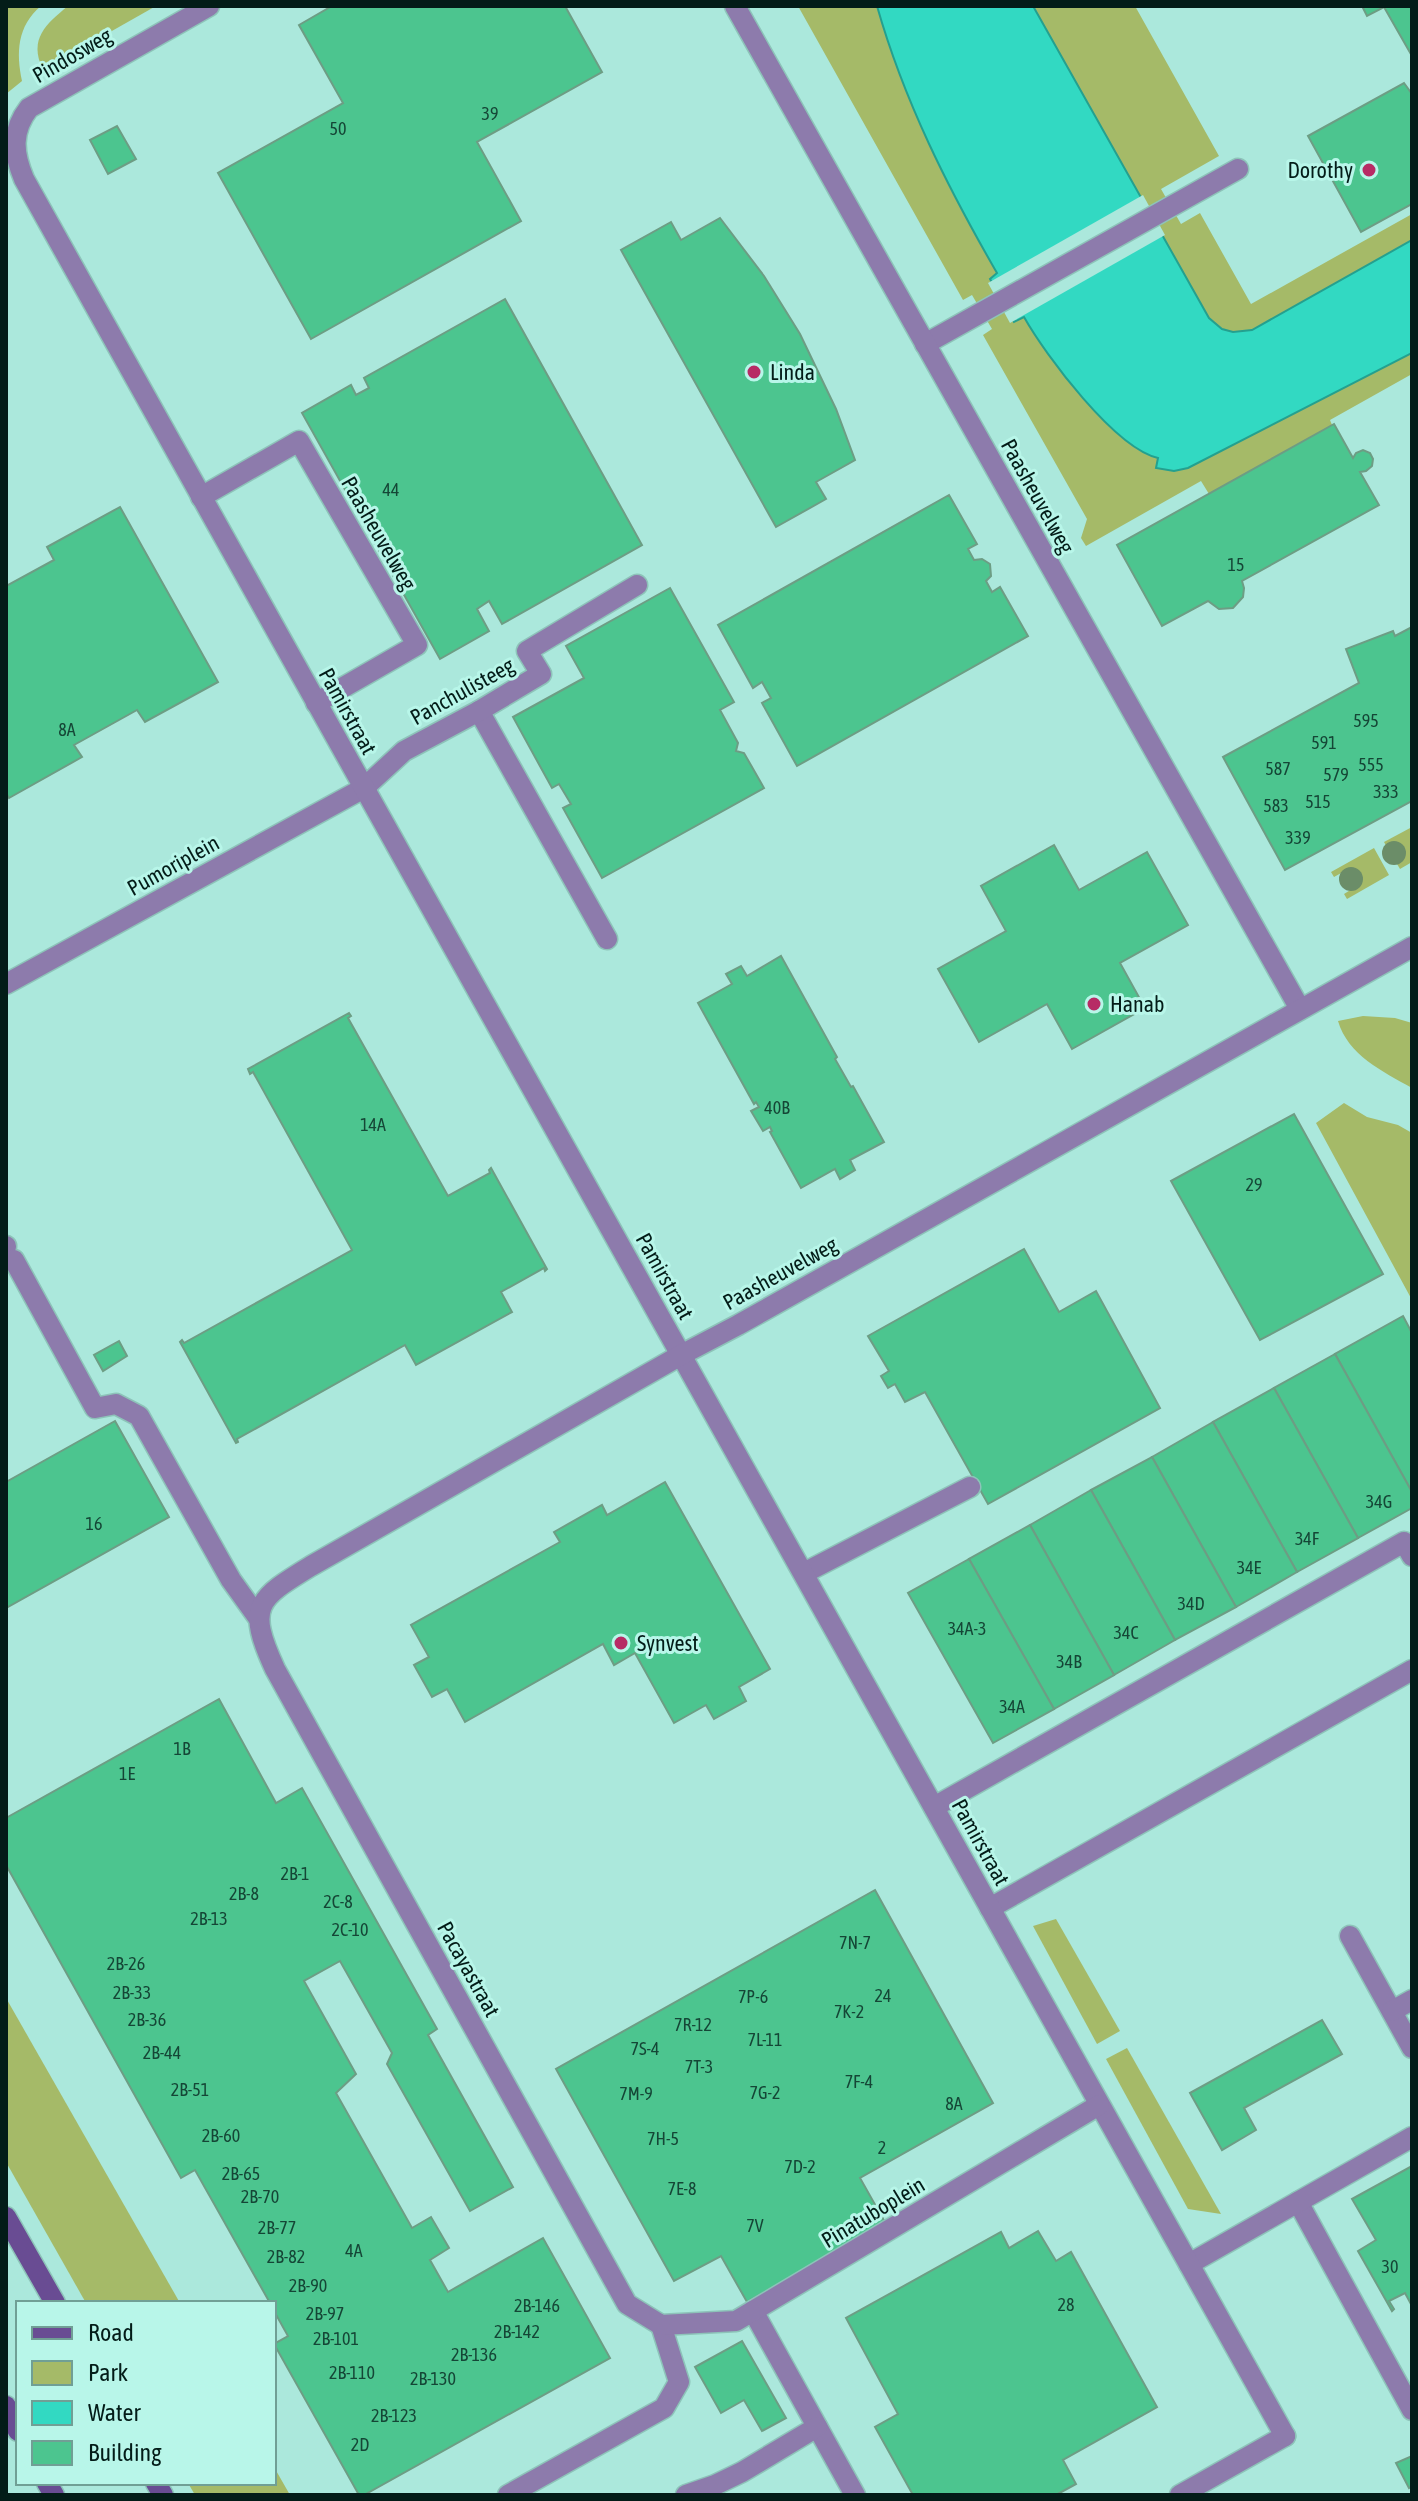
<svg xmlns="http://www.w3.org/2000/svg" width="1418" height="2501" viewBox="0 0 1418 2501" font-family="'Asap Condensed',sans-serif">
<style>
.green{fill:#a5ba68}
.water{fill:#32d9c2;stroke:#24a08f;stroke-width:2}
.pier{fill:#abe8dc}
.building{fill:#4cc58f;stroke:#6d9d84;stroke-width:2}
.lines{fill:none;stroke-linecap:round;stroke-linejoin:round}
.lane-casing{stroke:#8dc3b9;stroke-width:23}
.street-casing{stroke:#8dc3b9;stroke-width:23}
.secondary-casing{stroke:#8dc3b9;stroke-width:23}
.lane{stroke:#8d7bac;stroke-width:20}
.street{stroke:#8d7bac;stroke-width:20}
.secondary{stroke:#694c93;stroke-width:20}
.tree{fill:#6b8d68}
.poi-dot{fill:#b72b65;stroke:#b8f6e9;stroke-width:3}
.labels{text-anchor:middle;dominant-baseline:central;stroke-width:6;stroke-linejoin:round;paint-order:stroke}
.number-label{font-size:18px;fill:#154636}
.street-label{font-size:22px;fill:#031c18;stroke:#b8f6e9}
.poi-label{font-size:22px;fill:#031c18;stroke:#b8f6e9;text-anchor:start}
</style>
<rect width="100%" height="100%" fill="#abe8dc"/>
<g class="green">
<path d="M 6,6 L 41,6 C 17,26 16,53 22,81 L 6,94 Z"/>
<path d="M 68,6 L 156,6 L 43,70 C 28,39 46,24 68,6 Z"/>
<path d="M 798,6 L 877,6 C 903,97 944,181 991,263 C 1020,312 1049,362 1089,403 C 1104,419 1120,437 1138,449 C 1144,454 1153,454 1160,459 C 1165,462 1169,467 1174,471 L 1180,470 L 1412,353 L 1412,374 L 1330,420 L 1332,425 L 1209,494 L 1201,481 L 1086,546 L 1081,538 L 1087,519 L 983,335 L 992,329 L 972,295 L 963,300 Z"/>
<polygon points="1033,6 1135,6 1219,156 1161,189 1181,224 1200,213 1251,304 1412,214 1412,240 1252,330 1233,332 1222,329 1209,318"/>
<polygon points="1412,827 1412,862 1400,869 1384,842"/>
<polygon points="1374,848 1389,875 1347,899 1344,894 1352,889 1343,872 1334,877 1331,872"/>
<path d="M 1363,1016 L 1395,1018 L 1412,1023 L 1412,1088 C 1382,1071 1348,1055 1338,1021 Z"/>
<polygon points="1344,1103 1367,1117 1398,1125 1412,1133 1412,1300 1316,1123"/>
<polygon points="1056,1919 1120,2031 1097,2044 1033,1926"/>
<polygon points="6,1998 180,2303 86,2303 6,2162"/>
<polygon points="1127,2048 1221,2214 1188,2209 1106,2059"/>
<polygon points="274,2467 290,2495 195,2495 188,2483 274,2483"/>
</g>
<path class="water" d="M 877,6 L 1033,6 L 1209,318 L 1222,329 L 1233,332 L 1252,330 L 1412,240 L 1412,353 L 1188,468 L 1174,471 L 1156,468 L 1158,458 C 1115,448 1046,356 1024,317 L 1014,322 L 1013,320 L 990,279 L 997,273 C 948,188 904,101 877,6 Z"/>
<polygon class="pier" points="1143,195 1165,235 1010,323 988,283"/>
<g class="building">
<polygon points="332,6 565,6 602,72 477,142 521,221 311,339 218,173 343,103 299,25"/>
<polygon points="1362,6 1412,6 1412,56 1384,7 1367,16"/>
<polygon points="1404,83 1412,94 1412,204 1361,232 1308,136"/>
<polygon points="117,126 136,159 108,174 90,140"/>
<polygon points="720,218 764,276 800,334 836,409 855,460 816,482 826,499 776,527 621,250 671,222 681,240"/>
<polygon points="505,299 642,545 502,624 489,601 477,609 489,631 440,659 302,413 351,385 356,395 369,388 364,378"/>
<polygon points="1334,424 1353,458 1356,453 1363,450 1370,453 1373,459 1372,466 1366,471 1360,472 1379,505 1242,581 1244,588 1243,597 1233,608 1219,609 1208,601 1162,626 1117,545"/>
<polygon points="949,495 977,544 968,549 974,560 982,559 990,564 991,576 986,581 992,592 1000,587 1028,636 797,766 762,703 771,698 762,682 753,688 718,625"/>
<polygon points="120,507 218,682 145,722 137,710 74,745 82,757 9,798 6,793 6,586 54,560 47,547"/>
<polygon points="670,588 734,702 720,710 738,743 736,751 744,753 764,788 602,878 563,808 571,804 559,784 552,788 513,717 584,678 566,646"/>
<polygon points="1412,627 1412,801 1285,870 1223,757 1359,683 1346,649 1393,631 1395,636"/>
<polygon points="1054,845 1079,890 1147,852 1188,925 1120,963 1145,1008 1072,1049 1047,1004 979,1042 938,969 1006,931 981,886"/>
<polygon points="781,956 837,1057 835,1059 851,1087 853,1086 884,1142 850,1160 855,1170 840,1179 835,1169 801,1188 770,1132 772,1131 770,1127 763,1131 751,1111 759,1107 756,1102 754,1104 698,1003 732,984 726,974 741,966 747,976"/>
<polygon points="349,1013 351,1016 348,1018 448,1196 490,1173 489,1170 491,1168 547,1269 545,1271 544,1268 501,1292 512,1312 416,1365 405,1345 237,1439 238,1442 236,1443 180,1342 182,1340 184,1343 352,1250 253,1072 250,1074 248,1069"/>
<polygon points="1294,1114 1383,1274 1260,1340 1171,1181"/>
<polygon points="1024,1249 1059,1312 1096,1291 1160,1408 988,1504 925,1392 905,1402 895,1384 888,1388 881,1376 889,1371 868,1336"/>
<polygon points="1403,1316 1412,1333 1412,1492 1335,1354"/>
<polygon points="119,1341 127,1356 103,1371 94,1355"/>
<polygon points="1335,1354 1412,1492 1412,1508 1358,1538 1274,1388"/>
<polygon points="1274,1388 1358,1538 1297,1572 1213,1422"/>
<polygon points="115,1421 169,1517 6,1608 6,1482"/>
<polygon points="1213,1422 1297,1572 1236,1607 1152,1457"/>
<polygon points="1152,1457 1236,1607 1175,1640 1091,1490"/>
<polygon points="665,1482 770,1669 739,1687 746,1701 714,1719 706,1705 674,1723 635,1653 614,1665 603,1644 465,1722 447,1689 432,1697 414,1665 429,1657 411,1625 560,1542 554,1532 602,1505 607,1515"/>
<polygon points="1091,1490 1175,1640 1114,1675 1030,1525"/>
<polygon points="1030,1525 1114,1675 1054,1709 969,1559"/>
<polygon points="969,1559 1054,1709 993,1743 908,1593"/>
<polygon points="219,1699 276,1803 302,1788 437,2029 428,2035 513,2187 470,2211 387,2064 392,2053 340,1961 304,1981 356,2074 336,2093 412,2228 431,2217 449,2248 430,2260 448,2292 543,2238 610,2358 364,2495 359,2495 274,2344 288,2336 274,2311 274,2303 270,2303 195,2170 181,2178 6,1865 6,1818"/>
<polygon points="875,1890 993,2103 860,2178 886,2224 747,2302 721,2256 674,2281 556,2069"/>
<polygon points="1322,2020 1342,2054 1244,2108 1256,2130 1222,2150 1190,2093"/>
<polygon points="1412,2166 1412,2306 1405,2293 1389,2301 1394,2309 1392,2311 1358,2251 1376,2240 1352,2199"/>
<polygon points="1038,2231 1056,2261 1071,2252 1157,2407 1063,2460 1076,2484 1056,2495 913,2495 875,2427 898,2414 846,2318 1001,2232 1009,2248"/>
<polygon points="742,2341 786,2418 762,2431 744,2400 721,2413 695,2367"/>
<polygon points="1412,2456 1412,2486 1409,2488 1396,2463"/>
</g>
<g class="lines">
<g class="lane-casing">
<g id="lane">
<polyline points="925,344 1238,169"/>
<polyline points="201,497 299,441 417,645 316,703"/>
<polyline points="479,711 607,939"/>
<polyline points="6,984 364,788 404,751 479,711 541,674 527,651 637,585"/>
<polyline points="6,1246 6,1247"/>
<polyline points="14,1260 95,1408 116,1404 139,1416 231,1580 259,1619"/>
<polyline points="804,1573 970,1487"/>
<polyline points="934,1807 1404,1542 1412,1556"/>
<polyline points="990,1908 1412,1670"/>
<polyline points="1350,1936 1412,2048"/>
<polyline points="1392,2011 1412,2000"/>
<polyline points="1298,2202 1412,2410"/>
<polyline points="1189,2264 1412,2137"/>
<polyline points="753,2311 855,2495"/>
<polyline points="508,2495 664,2408 679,2382 661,2325"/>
<polyline points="686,2495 715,2485 742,2472 817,2427"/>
<polyline points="1180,2495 1285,2436"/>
</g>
</g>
<g class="street-casing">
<g id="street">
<path d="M 209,6 L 29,108 C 11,131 13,153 24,179 L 1285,2436"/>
<polyline points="735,6 1300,1009"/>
<path d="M 1099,2105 L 736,2321 L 661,2325 L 627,2304 L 275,1669 C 246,1606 257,1599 311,1566 L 681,1355 L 738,1325 L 1412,947"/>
</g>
</g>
<g class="secondary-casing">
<g id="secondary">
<polyline points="6,2217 55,2303"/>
<polyline points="6,2406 18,2431"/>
<polyline points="47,2483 54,2495"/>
<polyline points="156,2483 163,2495"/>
</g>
</g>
<use href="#lane" class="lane"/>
<use href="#street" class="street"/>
<use href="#secondary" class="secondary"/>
</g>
<g class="tree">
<circle cx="1394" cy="853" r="12"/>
<circle cx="1351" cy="879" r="12"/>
</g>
<g class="poi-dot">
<circle cx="1369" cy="170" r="8"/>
<circle cx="754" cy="372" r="8"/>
<circle cx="1094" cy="1004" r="8"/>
<circle cx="621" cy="1643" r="8"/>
</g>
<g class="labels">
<g class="number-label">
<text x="490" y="113">39</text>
<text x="338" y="128">50</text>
<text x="391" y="489">44</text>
<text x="1236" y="564">15</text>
<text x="1366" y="720">595</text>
<text x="67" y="729">8A</text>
<text x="1324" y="742">591</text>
<text x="1371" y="764">555</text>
<text x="1278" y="768">587</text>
<text x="1336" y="774">579</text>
<text x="1386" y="791">333</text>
<text x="1318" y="801">515</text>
<text x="1276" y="805">583</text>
<text x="1298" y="837">339</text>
<text x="777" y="1107">40B</text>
<text x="373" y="1124">14A</text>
<text x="1254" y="1184">29</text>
<text x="1379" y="1501">34G</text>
<text x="94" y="1523">16</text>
<text x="1307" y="1538">34F</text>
<text x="1249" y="1567">34E</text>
<text x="1191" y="1603">34D</text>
<text x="967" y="1628">34A-3</text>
<text x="1126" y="1632">34C</text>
<text x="1069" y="1661">34B</text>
<text x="1012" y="1706">34A</text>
<text x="182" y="1748">1B</text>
<text x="127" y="1773">1E</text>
<text x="295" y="1873">2B-1</text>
<text x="244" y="1893">2B-8</text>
<text x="338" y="1901">2C-8</text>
<text x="209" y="1918">2B-13</text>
<text x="350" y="1929">2C-10</text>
<text x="855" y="1942">7N-7</text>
<text x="126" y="1963">2B-26</text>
<text x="132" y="1992">2B-33</text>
<text x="883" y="1995">24</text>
<text x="753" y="1996">7P-6</text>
<text x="849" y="2011">7K-2</text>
<text x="147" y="2019">2B-36</text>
<text x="693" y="2024">7R-12</text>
<text x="765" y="2039">7L-11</text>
<text x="645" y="2048">7S-4</text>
<text x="162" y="2052">2B-44</text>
<text x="699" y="2066">7T-3</text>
<text x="859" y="2081">7F-4</text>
<text x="190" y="2089">2B-51</text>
<text x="765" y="2092">7G-2</text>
<text x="636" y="2093">7M-9</text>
<text x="954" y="2103">8A</text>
<text x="221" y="2135">2B-60</text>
<text x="663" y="2138">7H-5</text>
<text x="882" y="2147">2</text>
<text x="800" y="2166">7D-2</text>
<text x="241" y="2173">2B-65</text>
<text x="682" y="2188">7E-8</text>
<text x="260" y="2196">2B-70</text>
<text x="755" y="2225">7V</text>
<text x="277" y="2227">2B-77</text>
<text x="354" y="2250">4A</text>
<text x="286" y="2256">2B-82</text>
<text x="1390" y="2266">30</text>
<text x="308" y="2285">2B-90</text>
<text x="1066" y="2304">28</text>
<text x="537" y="2305">2B-146</text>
<text x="325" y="2313">2B-97</text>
<text x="517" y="2331">2B-142</text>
<text x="336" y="2338">2B-101</text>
<text x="474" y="2354">2B-136</text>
<text x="352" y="2372">2B-110</text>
<text x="433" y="2378">2B-130</text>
<text x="394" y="2415">2B-123</text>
<text x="360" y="2444">2D</text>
</g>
<g class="street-label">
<text transform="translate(72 55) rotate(-30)">Pindosweg</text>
<text transform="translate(1038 496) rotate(61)">Paasheuvelweg</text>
<text transform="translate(379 533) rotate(60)">Paasheuvelweg</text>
<text transform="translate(462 691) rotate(-29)">Panchulisteeg</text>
<text transform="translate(348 711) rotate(61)">Pamirstraat</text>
<text transform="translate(173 865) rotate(-29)">Pumoriplein</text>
<text transform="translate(780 1273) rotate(-29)">Paasheuvelweg</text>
<text transform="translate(665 1276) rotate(61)">Pamirstraat</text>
<text transform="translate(981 1842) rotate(61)">Pamirstraat</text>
<text transform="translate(469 1969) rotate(61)">Pacayastraat</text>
<text transform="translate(873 2212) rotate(-31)">Pinatuboplein</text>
</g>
<g class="poi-label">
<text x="1353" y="170" text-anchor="end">Dorothy</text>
<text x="770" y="372">Linda</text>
<text x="1110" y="1004">Hanab</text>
<text x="637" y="1643">Synvest</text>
</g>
</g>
<rect width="1418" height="2501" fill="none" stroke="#031c18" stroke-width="16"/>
<rect x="16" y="2301" width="260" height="184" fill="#b8f6e9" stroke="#709f95" stroke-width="2"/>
<rect x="32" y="2327" width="40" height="12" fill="#694c93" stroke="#709f95" stroke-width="2"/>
<text x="88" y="2341" font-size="24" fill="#031c18">Road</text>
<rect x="32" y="2361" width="40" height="24" fill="#a5ba68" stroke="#709f95" stroke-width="2"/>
<text x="88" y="2381" font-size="24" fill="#031c18">Park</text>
<rect x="32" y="2401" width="40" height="24" fill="#32d9c2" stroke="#709f95" stroke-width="2"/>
<text x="88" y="2421" font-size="24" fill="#031c18">Water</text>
<rect x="32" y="2441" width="40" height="24" fill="#4cc58f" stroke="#709f95" stroke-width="2"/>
<text x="88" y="2461" font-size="24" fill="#031c18">Building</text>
</svg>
